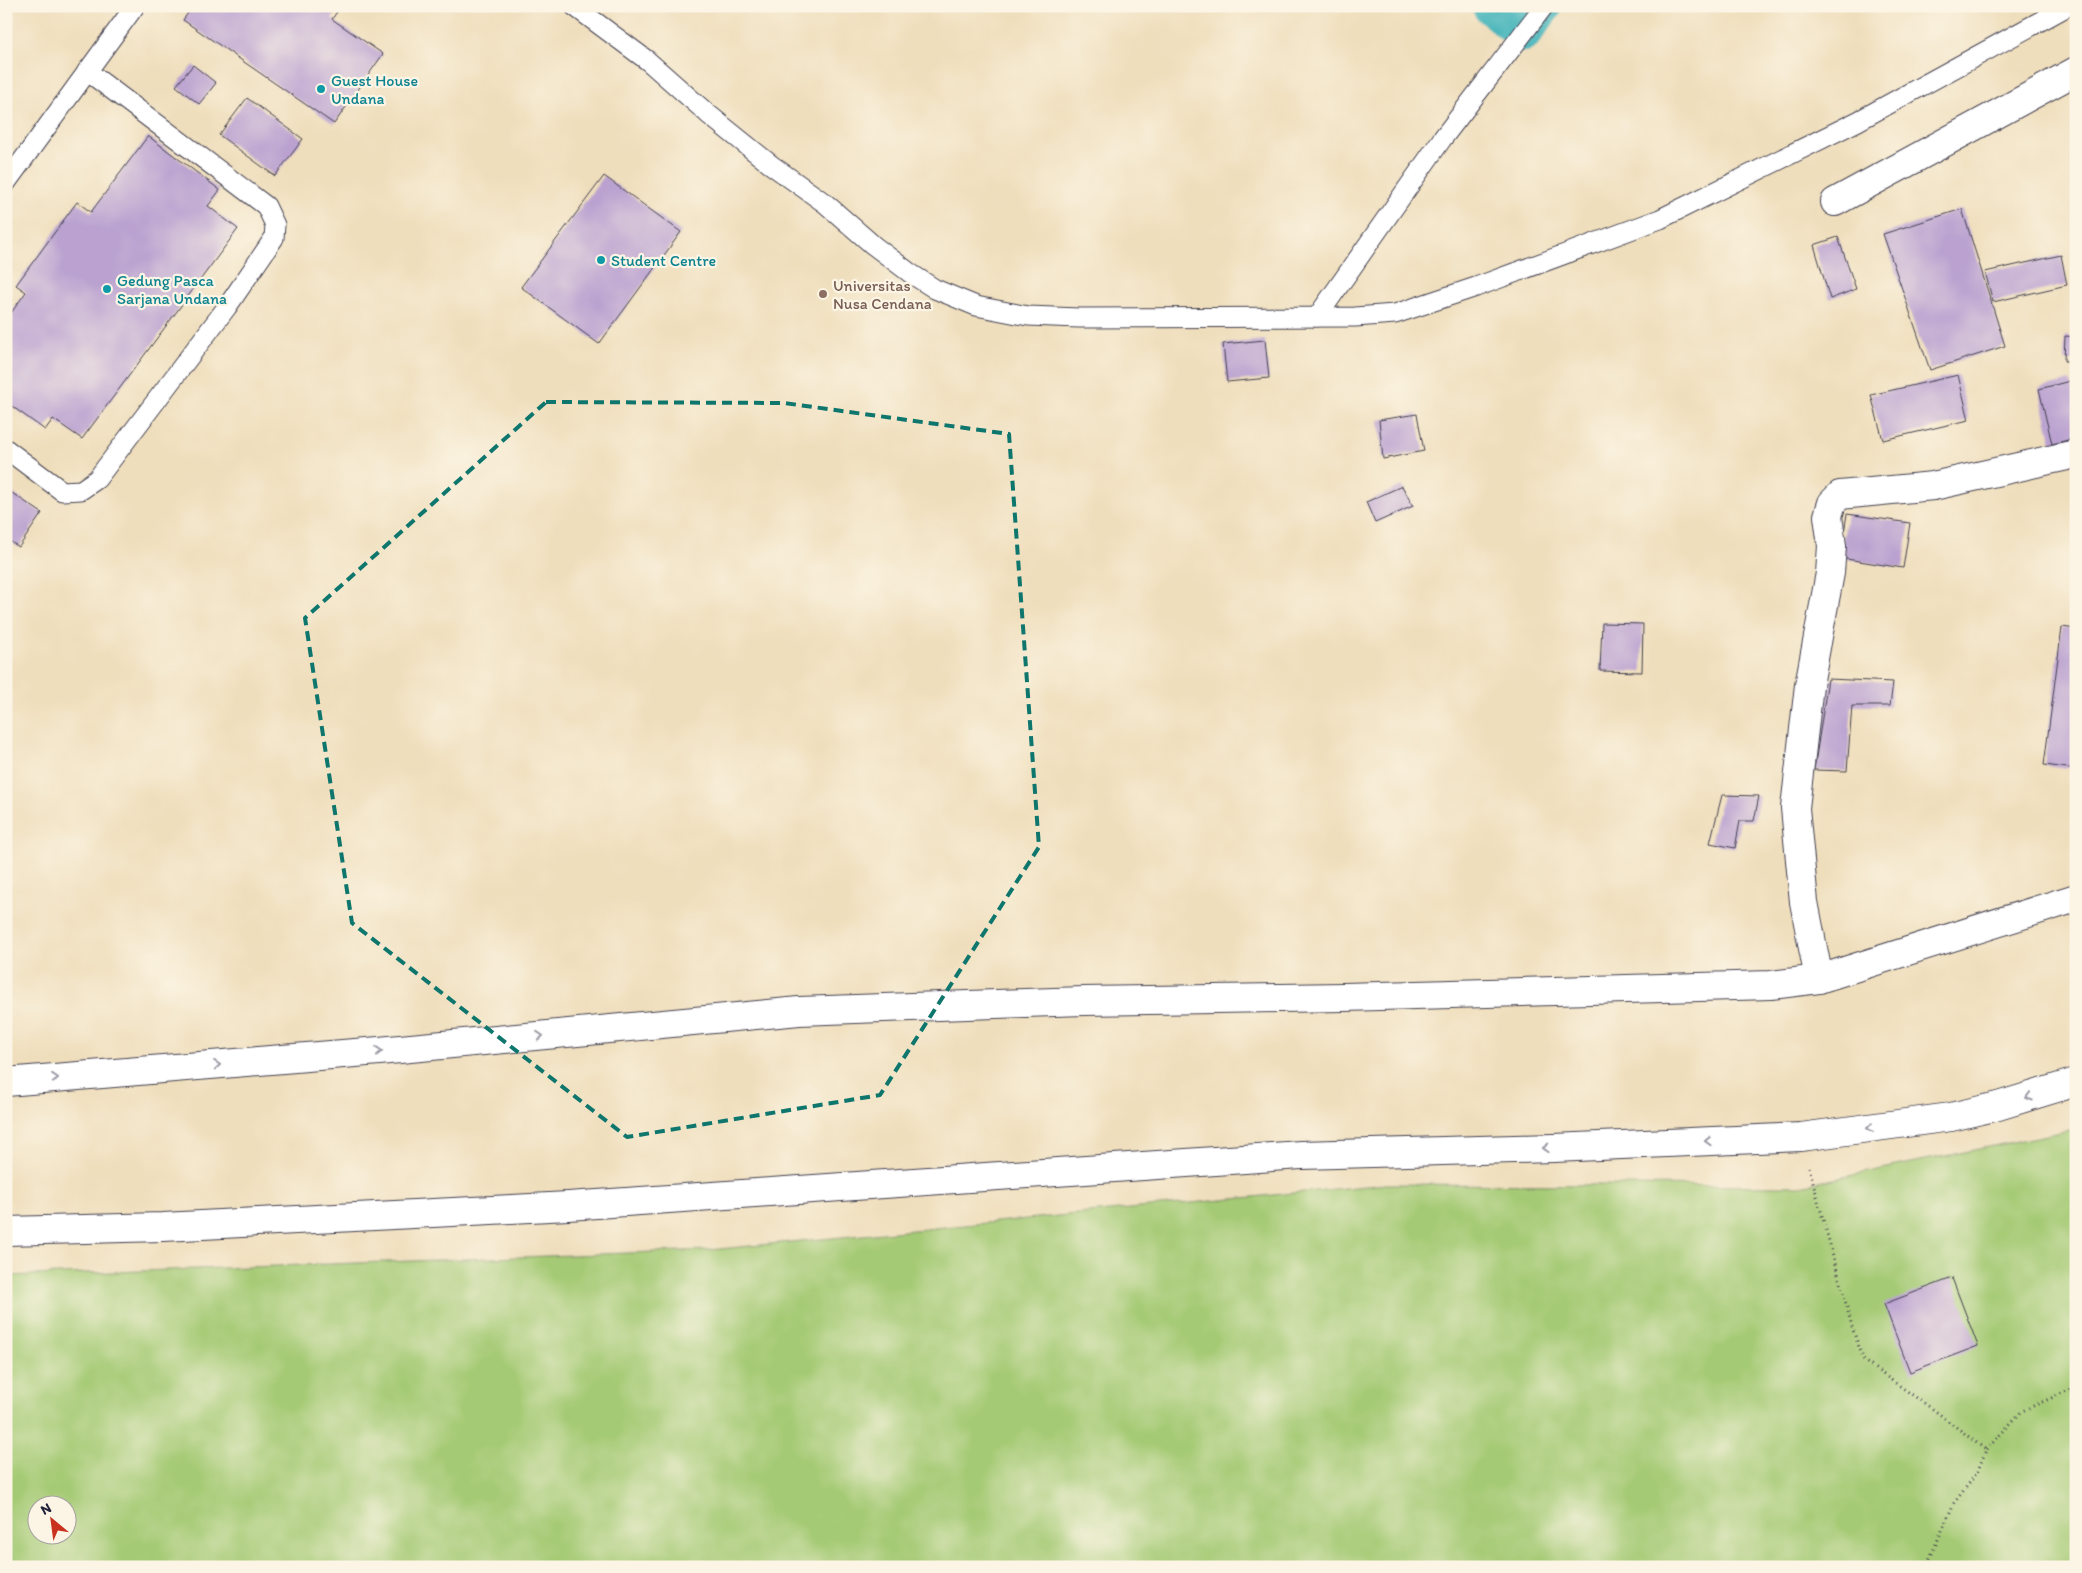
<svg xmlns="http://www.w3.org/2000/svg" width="2082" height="1573" viewBox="0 0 2082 1573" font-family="Itim,sans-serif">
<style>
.green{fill:#a5ca74;stroke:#647658;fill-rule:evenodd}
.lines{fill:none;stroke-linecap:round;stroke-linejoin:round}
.canal{stroke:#46b5bb;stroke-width:38}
.building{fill:#baa1d0}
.service-casing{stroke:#413e4e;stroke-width:21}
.minor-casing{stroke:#413e4e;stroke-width:30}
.trunk-casing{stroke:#413e4e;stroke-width:30}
.path{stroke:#413e4e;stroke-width:3;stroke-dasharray:1 4;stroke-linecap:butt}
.service{stroke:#fff;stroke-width:19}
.minor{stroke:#fff;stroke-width:28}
.trunk{stroke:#fff;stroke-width:28}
.oneway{stroke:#9c9ca7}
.marked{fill:none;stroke:#0f766e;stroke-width:4;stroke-dasharray:10 6;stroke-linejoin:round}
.culture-dot{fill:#0f9aa8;stroke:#fcf5e5;stroke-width:2}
.education-dot{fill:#8d6e63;stroke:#fcf5e5;stroke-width:2}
.labels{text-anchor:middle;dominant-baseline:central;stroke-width:4.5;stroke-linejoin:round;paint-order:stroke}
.culture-label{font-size:16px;fill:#0d838f;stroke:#fcf5e5;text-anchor:start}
.education-label{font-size:16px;fill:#785e54;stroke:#fcf5e5;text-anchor:start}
</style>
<rect width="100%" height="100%" fill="#fcf5e5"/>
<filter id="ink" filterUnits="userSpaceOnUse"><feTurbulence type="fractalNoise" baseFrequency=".02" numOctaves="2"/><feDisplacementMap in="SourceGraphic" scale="10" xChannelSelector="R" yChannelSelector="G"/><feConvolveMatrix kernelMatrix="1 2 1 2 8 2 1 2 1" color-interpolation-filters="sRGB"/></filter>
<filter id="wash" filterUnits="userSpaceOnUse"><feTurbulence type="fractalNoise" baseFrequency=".0096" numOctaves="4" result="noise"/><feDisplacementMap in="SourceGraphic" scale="20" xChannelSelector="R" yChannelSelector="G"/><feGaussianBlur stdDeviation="1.12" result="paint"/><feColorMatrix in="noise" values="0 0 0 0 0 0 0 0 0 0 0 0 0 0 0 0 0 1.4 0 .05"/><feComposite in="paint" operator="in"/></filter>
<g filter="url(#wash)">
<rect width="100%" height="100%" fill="#efdebc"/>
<path class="green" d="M 2076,1127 L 2076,1567 L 6,1567 L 6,1276 L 709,1250 L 1386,1184 L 1800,1186 L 2071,1130 ZM 38,1506 L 68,1506 L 68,1536 L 38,1536 Z"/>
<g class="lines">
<polyline class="canal" points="1491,6 1523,33 1543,6"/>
</g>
<g id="blocks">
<g class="building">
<polygon points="193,6 341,6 332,19 383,54 334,124 183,20"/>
<polygon points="193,65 216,83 199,104 176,86"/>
<polygon points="247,98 303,139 275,176 219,135"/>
<polygon points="148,136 220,190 208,206 238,229 82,439 53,419 45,430 6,402 6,320 26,292 16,285 77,202 91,212"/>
<polygon points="604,176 681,232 599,344 521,287"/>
<polygon points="1962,209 2005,346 1930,370 1883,234"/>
<polygon points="1838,237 1856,289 1830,299 1814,245"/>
<polygon points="2061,255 2067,285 1993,302 1985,272"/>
<polygon points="2065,336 2076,337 2076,361 2064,361"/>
<polygon points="1265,340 1269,378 1227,382 1223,344"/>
<polygon points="1958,375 1969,420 1883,440 1871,395"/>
<polygon points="2070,381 2076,402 2076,438 2052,444 2039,389"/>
<polygon points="1417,414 1424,451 1383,459 1379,420"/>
<polygon points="1402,486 1413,506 1375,523 1366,502"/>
<polygon points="6,489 42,513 19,547 6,539"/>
<polygon points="1847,514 1910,523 1903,568 1840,558"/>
<polygon points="1602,623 1643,624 1642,672 1600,671"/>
<polygon points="2062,627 2076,629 2076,714 2072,741 2076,742 2076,769 2044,765"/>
<polygon points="1828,679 1893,682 1890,706 1852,706 1847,771 1814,770"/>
<polygon points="1722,795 1759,796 1754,821 1740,821 1735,848 1710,843"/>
<polygon points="1952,1278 1978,1346 1910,1372 1884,1304"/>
</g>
</g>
</g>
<g filter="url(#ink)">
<use href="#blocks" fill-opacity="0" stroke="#413e4e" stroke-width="1"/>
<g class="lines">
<g class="service-casing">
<g id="service">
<polyline points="574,6 648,61 708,114 770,164 826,204 873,245 910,273 935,289 976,306 1028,316 1079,318 1355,317 1395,314 1476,287 1660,219 1858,121 2068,6"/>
<polyline points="6,183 135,6"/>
<polyline points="1317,317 1442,139 1544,6"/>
<polyline points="6,449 62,491 81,490 97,479 227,307 274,238 275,225 266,206 87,71"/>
</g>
</g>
<g class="minor-casing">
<g id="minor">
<polyline points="1835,202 2076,71"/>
<polyline points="1819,979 1804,902 1795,808 1809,685 1830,573 1832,546 1828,516 1832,503 1840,495 1933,486 2076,454"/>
</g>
</g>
<g class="trunk-casing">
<g id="trunk">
<polyline points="6,1082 379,1051 799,1011 1084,1001 1344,997 1771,985 1819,979 2076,898"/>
<polyline points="6,1231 163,1227 568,1206 1301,1155 1554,1148 1801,1137 1951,1117 1998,1106 2076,1082"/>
</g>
</g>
<g class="path">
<polyline points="1809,1167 1853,1330 1864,1361 1934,1410 1986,1450 1977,1473 1954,1503 1926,1567"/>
<polyline points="1986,1450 2022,1411 2076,1387"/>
</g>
<use href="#service" class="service"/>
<use href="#minor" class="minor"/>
<use href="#trunk" class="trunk"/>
</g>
<defs><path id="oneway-chevron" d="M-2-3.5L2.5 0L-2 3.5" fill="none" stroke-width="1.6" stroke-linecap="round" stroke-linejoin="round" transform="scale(1.25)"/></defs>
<g class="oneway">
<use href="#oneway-chevron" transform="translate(540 1036) rotate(-5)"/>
<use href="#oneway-chevron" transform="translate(379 1051) rotate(-5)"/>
<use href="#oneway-chevron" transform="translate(217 1065) rotate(-5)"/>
<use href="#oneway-chevron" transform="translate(55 1078) rotate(-5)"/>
<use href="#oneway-chevron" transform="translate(2029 1097) rotate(163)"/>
<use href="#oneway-chevron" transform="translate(1870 1128) rotate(172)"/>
<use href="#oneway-chevron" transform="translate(1708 1141) rotate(178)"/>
<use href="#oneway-chevron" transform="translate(1546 1148) rotate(178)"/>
</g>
</g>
<path class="marked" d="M 546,402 L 784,403 L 1009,434 L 1039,847 L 880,1095 L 627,1137 L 352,923 L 305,618 Z"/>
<g class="culture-dot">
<circle cx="321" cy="89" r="5"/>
<circle cx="601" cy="260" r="5"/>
<circle cx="107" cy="289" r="5"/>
</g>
<circle class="education-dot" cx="823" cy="294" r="5"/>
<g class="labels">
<g class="culture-label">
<text x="331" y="80">Guest House<tspan x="331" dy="18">Undana</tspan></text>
<text x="611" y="260">Student Centre</text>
<text x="117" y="280">Gedung Pasca<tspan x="117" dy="18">Sarjana Undana</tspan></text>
</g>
<g class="education-label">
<text x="833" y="285">Universitas<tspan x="833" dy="18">Nusa Cendana</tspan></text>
</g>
</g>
<rect width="2082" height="1573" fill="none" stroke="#fcf5e5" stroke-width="25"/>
<g transform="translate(52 1520) rotate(331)"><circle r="24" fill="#fcf5e5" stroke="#a5a1a1"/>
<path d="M0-4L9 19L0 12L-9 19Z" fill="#c8321e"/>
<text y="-8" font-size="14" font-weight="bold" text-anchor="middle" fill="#22223b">N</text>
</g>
</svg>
